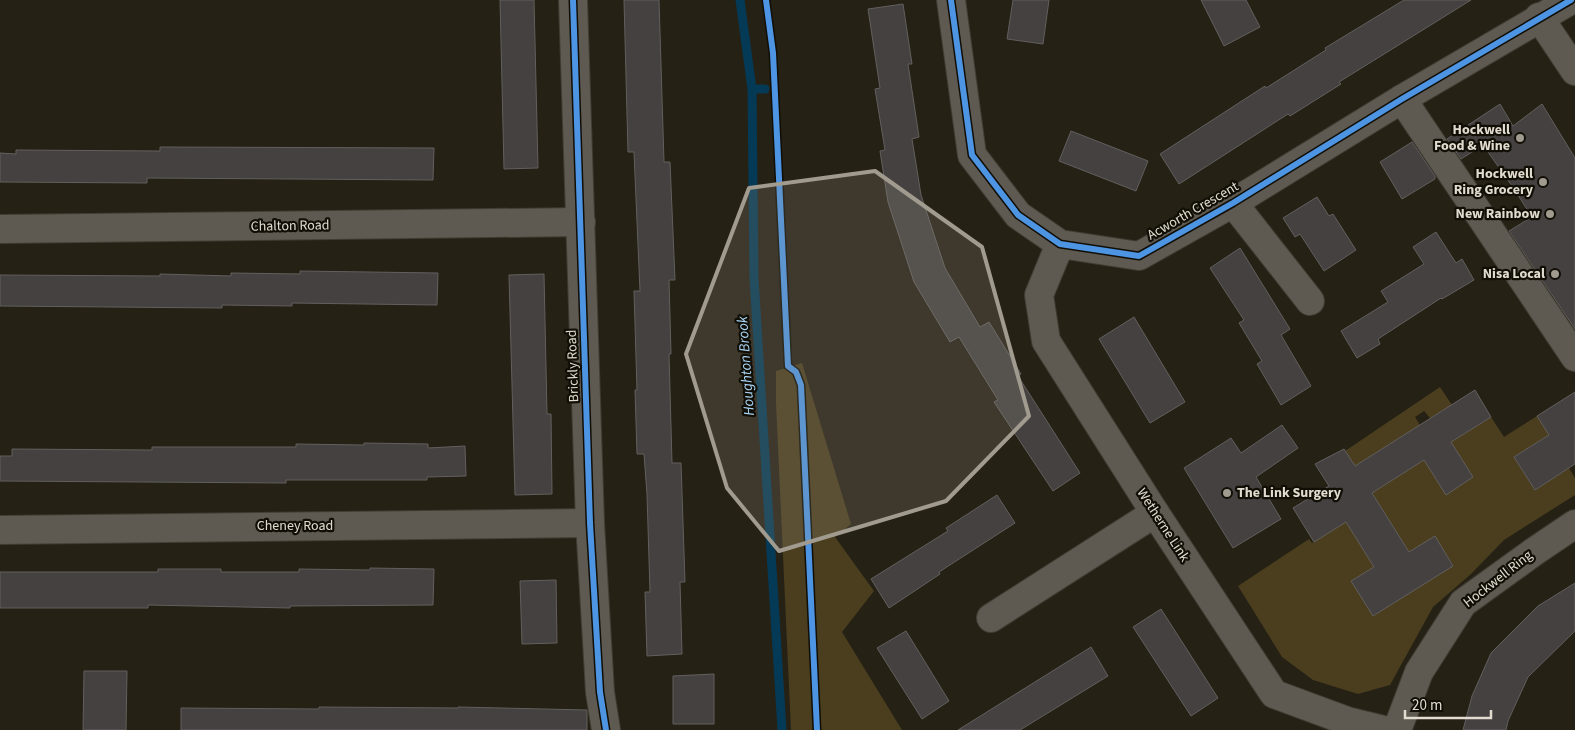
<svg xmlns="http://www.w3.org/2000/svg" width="1575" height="730" viewBox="0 0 1575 730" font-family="'Source Sans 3',sans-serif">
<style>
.green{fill:#4a3e1e}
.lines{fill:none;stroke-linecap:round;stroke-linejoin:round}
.stream{stroke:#053a56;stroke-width:9}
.building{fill:#444140;stroke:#625f5e}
.minor-casing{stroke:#413d34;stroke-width:30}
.minor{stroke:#5e5a51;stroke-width:28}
.cycleway-casing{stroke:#110e06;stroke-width:9}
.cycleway{stroke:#4d94e3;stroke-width:6}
.marked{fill:#a09b8e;fill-opacity:0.2;stroke:#a09b8e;stroke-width:4;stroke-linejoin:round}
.poi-dot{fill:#a09b8e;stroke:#110e06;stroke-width:2}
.labels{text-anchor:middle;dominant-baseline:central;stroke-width:4.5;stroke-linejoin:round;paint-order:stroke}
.poi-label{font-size:14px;font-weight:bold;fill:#e1dccf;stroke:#110e06;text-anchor:end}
.street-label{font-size:14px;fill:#e1dccf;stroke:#110e06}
.water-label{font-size:15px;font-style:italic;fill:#aad6f6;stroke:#110e06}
</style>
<rect width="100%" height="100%" fill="#262115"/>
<g class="green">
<polygon points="802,363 851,524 835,537 874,591 842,632 902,730 791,730 776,403 776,371"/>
<polygon points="1440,387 1452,405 1430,418 1424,411 1415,417 1420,425 1355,466 1345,451"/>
<polygon points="1537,416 1549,435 1514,457 1535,490 1569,468 1575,478 1575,495 1504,540 1471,574 1433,607 1390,685 1358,694 1313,680 1282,657 1238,586 1309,539 1312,543 1346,522 1374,567 1351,581 1373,616 1453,565 1435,537 1409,552 1372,493 1424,460 1446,494 1473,477 1451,442 1491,417 1504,437"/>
</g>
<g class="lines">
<g class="stream">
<polyline points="740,0 752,89 754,278 782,730"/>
<polyline points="752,89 765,89"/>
</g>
</g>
<g class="building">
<polygon points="500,0 534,0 538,168 504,169"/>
<polygon points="624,0 659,0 664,162 670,162 675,280 669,280 671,354 669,354 672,463 681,463 685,582 680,582 682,654 647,656 645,592 650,592 647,494 644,454 637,454 635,390 637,390 634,291 640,291 634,152 628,152"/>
<polygon points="1013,0 1049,0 1043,44 1007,39"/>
<polygon points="1201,0 1246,0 1260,27 1224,46"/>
<polygon points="1404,0 1471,0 1339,82 1341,84 1290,116 1288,114 1179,184 1160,154 1265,86 1266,88 1326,50 1325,48"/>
<polygon points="903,4 912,64 908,64 919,137 912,139 921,195 945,268 980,327 989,322 1021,374 1018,376 1080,473 1053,491 994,402 998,400 959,337 950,342 914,282 888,202 880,151 885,150 875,89 880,88 868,9"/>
<polygon points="1500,104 1513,126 1542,104 1575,158 1575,329 1509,231 1532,217 1512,186 1483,145 1461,159 1447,139"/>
<polygon points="1071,131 1148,161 1136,191 1059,161"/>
<polygon points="1412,142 1435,176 1435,179 1402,199 1380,162"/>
<polygon points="160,147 434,148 433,180 147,178 147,183 0,182 0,153 16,154 16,150 160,151"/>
<polygon points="1317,197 1329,216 1333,214 1356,250 1324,271 1300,234 1295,237 1283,218"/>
<polygon points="1436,232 1456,263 1462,259 1474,280 1442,299 1441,298 1378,339 1380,344 1357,358 1341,331 1388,302 1381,291 1424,264 1413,247"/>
<polygon points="1240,248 1290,329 1281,335 1311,386 1281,405 1257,364 1262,361 1239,323 1244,320 1210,268"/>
<polygon points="300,271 438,273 437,305 292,303 292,306 222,305 222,308 0,306 0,275 160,276 160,274 231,276 231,273 300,274"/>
<polygon points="544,274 547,414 551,414 552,494 515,495 509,275"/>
<polygon points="1134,317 1185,402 1150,423 1099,339"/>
<polygon points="1475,390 1491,417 1451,442 1473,477 1446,495 1424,460 1372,493 1409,552 1435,536 1453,566 1373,616 1351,581 1374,567 1346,522 1314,542 1293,508 1329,486 1315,464 1344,449 1355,466"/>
<polygon points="1575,392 1575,464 1535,490 1514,457 1549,435 1537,416"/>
<polygon points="1282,425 1298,448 1256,477 1281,519 1233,548 1184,468 1231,438 1241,453"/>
<polygon points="364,443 428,444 428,448 465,446 466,476 427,477 427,480 286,480 286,483 0,481 0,456 12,456 12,449 152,450 152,447 296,447 296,444 364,445"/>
<polygon points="997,495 1015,523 939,572 940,574 889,608 871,579 948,531 946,528"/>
<polygon points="370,568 434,569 433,605 290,606 290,608 148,605 148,608 0,608 0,572 158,572 158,569 221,569 221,572 299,572 299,569 370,570"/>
<polygon points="556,580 557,643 522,644 520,581"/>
<polygon points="1575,583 1575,631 1528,677 1508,721 1506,730 1463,730 1472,696 1491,653 1538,606"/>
<polygon points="1161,609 1218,698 1191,716 1133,627"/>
<polygon points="906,631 949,701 922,719 877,648"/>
<polygon points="1091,647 1108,676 1020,730 958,730"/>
<polygon points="84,671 127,671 126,730 83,730"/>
<polygon points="714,674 714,724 673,724 673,676"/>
<polygon points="319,707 458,708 458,707 587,710 587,730 181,730 181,708 319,709"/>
</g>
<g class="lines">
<g class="minor-casing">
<g id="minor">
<polyline points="573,0 590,523 600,692 606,730"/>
<polyline points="951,0 972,155 1018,215 1060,244 1139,256 1233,203 1402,99 1571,0"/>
<polyline points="1539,17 1575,71"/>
<polyline points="1402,99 1575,357"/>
<polyline points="1233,203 1310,301"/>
<polyline points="0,229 581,222"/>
<polyline points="1060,244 1039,295 1046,341 1155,513 1274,694 1347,721 1384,730"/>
<polyline points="0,530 590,523"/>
<polyline points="991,618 1155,513"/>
<polyline points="1397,730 1419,672 1463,603 1535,551 1575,524"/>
</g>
</g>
<use href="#minor" class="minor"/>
<g class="cycleway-casing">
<g id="cycleway">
<polyline points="573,0 590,523 600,692 606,730"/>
<polyline points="766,0 773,53 788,366 796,372 801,385 817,730"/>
<polyline points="951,0 972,155 1018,215 1060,244 1139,256 1233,203 1402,99 1571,0"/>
</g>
</g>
<use href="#cycleway" class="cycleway"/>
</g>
<path class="marked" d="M 875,171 L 982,247 L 1029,416 L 946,501 L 779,551 L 727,488 L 686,354 L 749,188 Z"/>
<g class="poi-dot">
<circle cx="1520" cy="138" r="5"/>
<circle cx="1543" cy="182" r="5"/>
<circle cx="1550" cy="214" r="5"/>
<circle cx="1555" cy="274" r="5"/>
<circle cx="1227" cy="493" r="5"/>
</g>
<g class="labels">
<g class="poi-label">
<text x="1510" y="130">Hockwell<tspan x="1510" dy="16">Food &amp; Wine</tspan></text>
<text x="1533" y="174">Hockwell<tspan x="1533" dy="16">Ring Grocery</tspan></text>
<text x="1540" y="214">New Rainbow</text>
<text x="1545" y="274">Nisa Local</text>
<text x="1237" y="493" text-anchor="start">The Link Surgery</text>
</g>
<g class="street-label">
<text transform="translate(1193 211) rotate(-30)">Acworth Crescent</text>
<text transform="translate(290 226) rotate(-1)">Chalton Road</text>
<text transform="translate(573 366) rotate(-92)">Brickly Road</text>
<text transform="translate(1163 525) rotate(57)">Wetherne Link</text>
<text x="295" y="526">Cheney Road</text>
<text transform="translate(1498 579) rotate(-38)">Hockwell Ring</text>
</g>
<g class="water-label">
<text transform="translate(746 366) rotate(-94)">Houghton Brook</text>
</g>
</g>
<path d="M1405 710v8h86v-8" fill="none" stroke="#e1dccf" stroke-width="2.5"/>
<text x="1412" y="710" font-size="15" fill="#e1dccf" stroke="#110e06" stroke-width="4" paint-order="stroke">20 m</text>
</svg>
